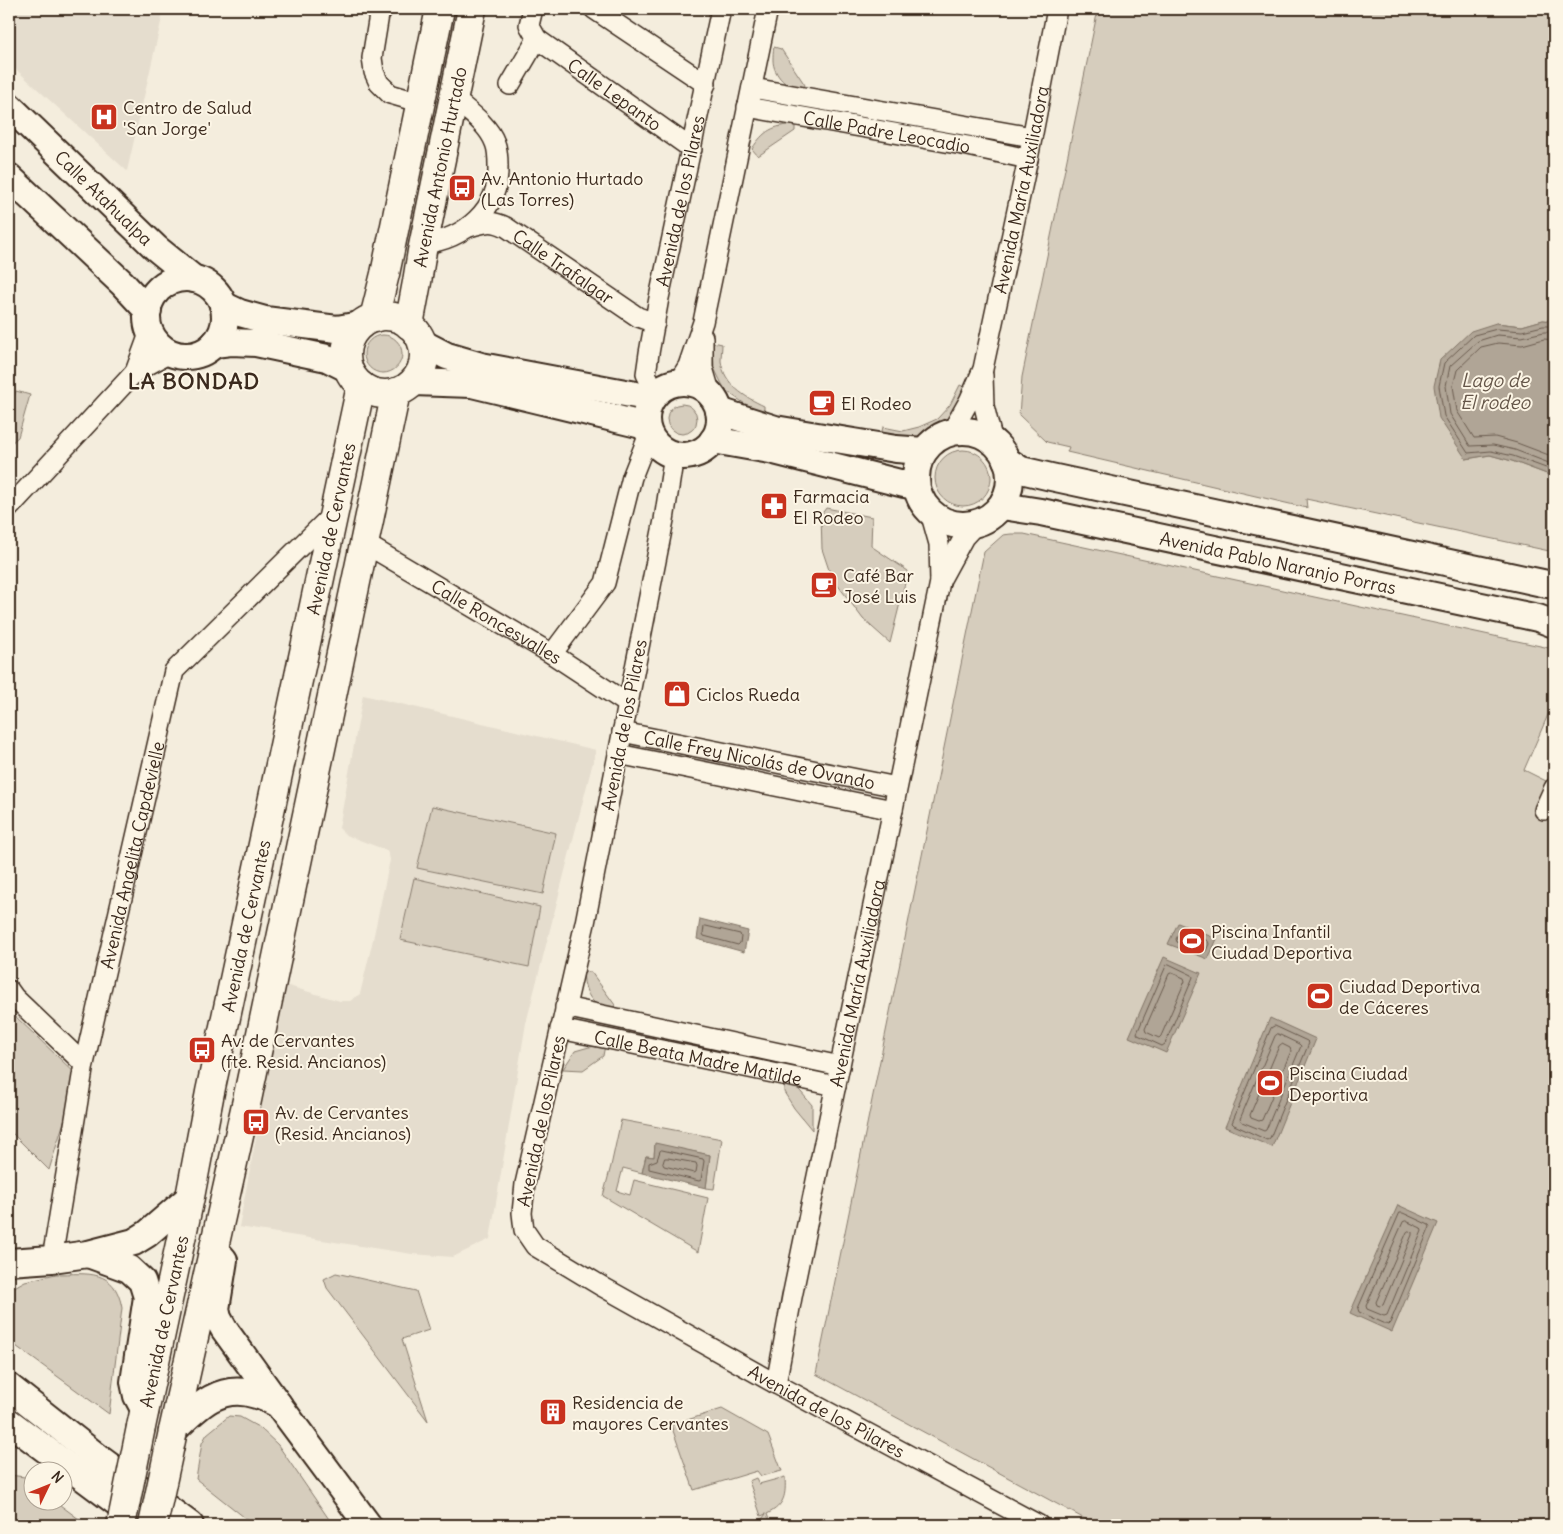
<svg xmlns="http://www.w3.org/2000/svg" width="1563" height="1534" viewBox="0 0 1563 1534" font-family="Delius,sans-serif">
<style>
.built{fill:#e5ddce}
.green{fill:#d6cdbd;stroke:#887c6e}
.water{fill:#b0a596;stroke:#817466}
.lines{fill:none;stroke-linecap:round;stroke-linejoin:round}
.shore{stroke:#6a5b4e;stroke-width:1}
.minor-casing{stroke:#3b2a1e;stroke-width:22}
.secondary-casing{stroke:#3b2a1e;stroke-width:30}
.primary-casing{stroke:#3b2a1e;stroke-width:31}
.minor{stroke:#fcf5e5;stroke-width:19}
.secondary{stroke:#fcf5e5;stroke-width:26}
.primary{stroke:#fcf5e5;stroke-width:28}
.primary-bridge-casing{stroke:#3b2a1e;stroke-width:31;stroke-linecap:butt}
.primary-bridge{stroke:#fcf5e5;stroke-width:28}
.labels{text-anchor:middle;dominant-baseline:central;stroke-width:4;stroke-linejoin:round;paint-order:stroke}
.street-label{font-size:18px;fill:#3b2a1e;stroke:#fcf5e5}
.poi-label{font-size:18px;fill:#3b2a1e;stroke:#fcf5e5;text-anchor:start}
.water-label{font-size:19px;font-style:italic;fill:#645548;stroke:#fcf5e5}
.district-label{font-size:22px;font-weight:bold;letter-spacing:1px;fill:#3b2a1e;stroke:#fcf5e5}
</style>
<rect width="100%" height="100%" fill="#f4eddd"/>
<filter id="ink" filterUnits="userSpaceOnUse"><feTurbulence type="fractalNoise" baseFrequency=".02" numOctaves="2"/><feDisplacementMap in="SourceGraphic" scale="10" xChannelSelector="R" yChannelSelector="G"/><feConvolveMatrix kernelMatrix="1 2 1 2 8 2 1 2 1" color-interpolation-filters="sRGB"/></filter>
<g filter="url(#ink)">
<g class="built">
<polygon points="14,9 164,9 127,171 9,63 9,14"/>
<polygon points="363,695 596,750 526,1023 490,1239 453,1257 412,1254 239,1227 285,985 340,1001 350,1001 360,994 372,944 390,860 389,855 386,850 346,835 339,828"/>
</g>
<g class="green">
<polygon points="1098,9 1551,9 1554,14 1554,321 1543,320 1522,326 1496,323 1466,459 1490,455 1512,461 1552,476 1554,475 1554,552 1306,499 1307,508 1067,452 1069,447 1047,442 1019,415 1022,377"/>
<path d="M 774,47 L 781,49 L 805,85 L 802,92 C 788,89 773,75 773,60 C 773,56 773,51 774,47 Z"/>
<path d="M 795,124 L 795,131 L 758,156 L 752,149 C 764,130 773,126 795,124 Z"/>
<circle cx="383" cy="354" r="19"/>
<path d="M 713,342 L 722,344 C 722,349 721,355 721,361 C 724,385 745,397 764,406 L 764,413 L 748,406 L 725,390 L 714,368 Z"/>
<path d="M 960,385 L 969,389 C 958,413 937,438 908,439 C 900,440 890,436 881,435 L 883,427 L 903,431 L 919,427 L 937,419 L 950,405 Z"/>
<polygon points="16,391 30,395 18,437 9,445 9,407"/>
<circle cx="682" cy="419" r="15"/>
<circle cx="963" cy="478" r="28"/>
<polygon points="826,508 872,517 871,546 908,571 890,643 863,619 831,576 822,549 821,515"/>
<polygon points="1011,534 1024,534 1554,649 1554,701 1524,770 1554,785 1554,1525 1096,1525 816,1374 984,552 1003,535"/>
<polygon points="432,806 556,833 543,894 417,868"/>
<polygon points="414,878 540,907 529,967 400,940"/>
<path d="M 583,971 L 591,972 L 615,1005 L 612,1013 C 591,1005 584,993 583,971 Z"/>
<polygon points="14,1015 78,1076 49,1170 9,1130 9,1021"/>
<polygon points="605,1045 603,1056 583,1070 563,1069 575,1051 589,1047"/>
<polygon points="784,1081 795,1085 812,1105 812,1130 794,1108 784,1092"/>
<polygon points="621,1120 722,1139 714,1189 706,1188 710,1155 655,1144 654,1157 646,1156 642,1173 623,1168 617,1191 630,1195 634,1180 708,1198 698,1252 603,1196 611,1166"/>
<polygon points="336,1273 416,1291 429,1330 402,1339 428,1421 327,1288 324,1279"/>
<path d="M 56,1274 C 88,1274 115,1268 122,1308 L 109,1414 L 9,1341 L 9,1290 L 25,1281 Z"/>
<polygon points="722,1409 768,1435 782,1471 761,1476 757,1471 694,1490 671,1425"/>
<polygon points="229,1416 240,1417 260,1428 278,1445 333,1525 254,1525 196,1479 202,1443 207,1434"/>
<polygon points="9,1475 25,1477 32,1483 32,1502 56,1502 87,1525 9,1525"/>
<path d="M 785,1477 C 786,1495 785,1505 767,1514 L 771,1525 L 742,1525 L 762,1519 L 766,1514 L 761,1516 L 749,1481 L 756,1478 L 759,1484 Z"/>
</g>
<g class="water">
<polygon points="1543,320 1554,321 1554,475 1552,476 1512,461 1490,455 1466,459 1439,418 1434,386 1440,360 1471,331 1496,323 1522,326"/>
<polygon points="700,919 748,931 744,952 697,939"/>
<polygon points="1178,923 1217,939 1208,959 1168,944"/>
<polygon points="1164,957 1201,973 1166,1053 1129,1037"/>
<polygon points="1270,1018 1316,1039 1272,1147 1225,1127"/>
<polygon points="655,1143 710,1155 706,1188 642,1173 646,1156 654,1157"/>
<polygon points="1398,1205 1438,1223 1392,1332 1350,1313"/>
</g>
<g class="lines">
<g class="shore">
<polyline points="1554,326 1543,326 1522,331 1497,329 1474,335 1444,363 1439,386 1444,416 1468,453 1491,451 1513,456 1554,471"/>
<polyline points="1554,332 1544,332 1522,337 1497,335 1478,341 1450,366 1446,386 1450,414 1470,446 1493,445 1515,450 1554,465"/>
<polyline points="1554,340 1544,339 1522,345 1498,343 1481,347 1457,370 1453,386 1457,411 1474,438 1495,437 1517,443 1554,457"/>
<polygon points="706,926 740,934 741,937 740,943 738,945 704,936 703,934 704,927"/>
<polygon points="1182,930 1208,941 1209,944 1206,951 1203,952 1177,942 1176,939 1180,931"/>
<polygon points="1169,964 1192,975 1193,977 1165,1044 1162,1046 1138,1035 1137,1033 1166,966"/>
<polygon points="1172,973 1184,978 1185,981 1161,1036 1159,1038 1146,1032 1145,1029 1169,974"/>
<polygon points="1275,1026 1307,1041 1309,1043 1270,1138 1267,1140 1234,1125 1232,1123 1271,1028"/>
<polygon points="1278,1034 1299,1044 1301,1046 1266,1130 1264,1131 1242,1122 1240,1119 1275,1036"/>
<polygon points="1282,1044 1290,1048 1291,1051 1262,1120 1259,1121 1251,1118 1250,1115 1279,1046"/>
<polygon points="662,1150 703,1159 704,1161 701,1180 699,1181 649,1169 649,1163 657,1160 660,1151"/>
<polygon points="665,1158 668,1158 696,1163 697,1166 696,1172 694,1173 664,1166 663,1164"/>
<polygon points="1400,1213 1403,1213 1429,1225 1430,1227 1390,1323 1388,1325 1359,1312 1358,1309"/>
<polygon points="1406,1221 1421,1228 1422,1231 1387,1315 1384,1316 1367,1309 1366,1306 1403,1222"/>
<polygon points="1409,1231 1412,1232 1412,1235 1383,1305 1380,1306 1377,1305 1376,1302 1407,1232"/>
</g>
<g class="minor-casing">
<g id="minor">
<polyline points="383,9 379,15 372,58 374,72 379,83 390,94 421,103"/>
<path id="s1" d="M 533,9 L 529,25 L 537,39 L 692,149"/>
<polyline points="594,9 706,84"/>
<polyline points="510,85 537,39"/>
<polyline points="752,88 1032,137"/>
<path id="s2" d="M 747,107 L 968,146 L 1028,159"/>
<path id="s3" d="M 469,227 C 484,223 491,219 506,227 L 638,317 L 655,323"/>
<path d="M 423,244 C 464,239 500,210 498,166 C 498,158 498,150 495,143 C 488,124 468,111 453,98"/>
<polyline points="703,337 703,368 711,395"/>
<polyline points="135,372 150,331"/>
<polyline points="983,375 984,406 993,442"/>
<polyline points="678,382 688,366 703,322 768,9"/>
<path id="s4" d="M 656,393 L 646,374 L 649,353 L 659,298 L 721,9"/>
<path id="s5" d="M 951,433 L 969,401 L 983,369 L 1028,159 L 1057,9"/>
<path id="s6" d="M 674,455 L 664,520 L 585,923 L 525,1184 L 522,1213 L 524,1230 L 535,1246 L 603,1287 L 776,1384 L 1039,1525"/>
<polyline points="9,508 135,372 170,353"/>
<path id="s7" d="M 364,543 L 552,654 L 628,704"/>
<polyline points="940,581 964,537 976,524"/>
<polyline points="552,654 605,583 632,477 649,434"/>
<path id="s8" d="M 622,732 L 897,787"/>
<polyline points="618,754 893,810"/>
<polyline points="1544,810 1554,788"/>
<polyline points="9,990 14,997 84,1064"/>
<polyline points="565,1007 840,1066"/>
<path id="s9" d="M 560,1029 L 836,1086"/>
<path id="s10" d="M 52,1259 L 84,1064 L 174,671 L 333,514"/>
<path id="s11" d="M 776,1384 L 792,1297 L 940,582 L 939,544 L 930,512"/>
</g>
</g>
<g class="secondary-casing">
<g id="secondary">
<path id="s12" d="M 9,106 L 156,248 L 194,279"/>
<polyline points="9,177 122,283 148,311"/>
<circle cx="186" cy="317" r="39"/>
<polyline points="223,305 240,313 265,320 337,329 360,325"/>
<polyline points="422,343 447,356 481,366 652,398"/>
<polyline points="214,344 231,342 256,343 327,358 349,369"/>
<circle cx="683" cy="419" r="37"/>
<polyline points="413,382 472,384 646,426"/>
<polyline points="719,411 775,429 896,449 924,451"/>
<circle cx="963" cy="478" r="47"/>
<polyline points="713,440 770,450 904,484 916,486"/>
<polyline points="1006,460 1021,470 1051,477 1547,584 1554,585"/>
<path id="s13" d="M 1002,506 L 1041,512 L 1538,618 L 1554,624"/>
<polyline points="218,1253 224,1260 216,1309 218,1318 224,1329 278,1404 368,1525"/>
<polyline points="88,1254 129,1269 142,1281 147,1297 134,1382 137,1396 145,1411"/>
<polyline points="9,1262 52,1259 88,1254 134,1242 147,1234 190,1197"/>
<polyline points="9,1387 100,1459 190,1525"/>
<polyline points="9,1422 147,1525"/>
<path d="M 173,1431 C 196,1408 220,1382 256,1395 C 264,1397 271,1401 278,1404"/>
</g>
</g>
<g class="primary-casing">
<g id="primary">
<circle cx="385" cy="355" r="39"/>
<polyline points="374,318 385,274 440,9"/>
<path id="s14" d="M 409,325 L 417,282 L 422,251 L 472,9"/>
<path id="s15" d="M 141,1427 L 190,1197 L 210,1092 L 361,386"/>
<polyline points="173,1431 247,1100 396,392"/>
</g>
</g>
<use href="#minor" class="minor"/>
<use href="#secondary" class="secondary"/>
<use href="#primary" class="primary"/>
<g class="primary-bridge-casing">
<g id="primary-bridge">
<polyline points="121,1525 141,1427"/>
<polyline points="153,1525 173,1431"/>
</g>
</g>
<use href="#primary-bridge" class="primary-bridge"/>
</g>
</g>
<defs>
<g id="hospital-square" transform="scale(1.4375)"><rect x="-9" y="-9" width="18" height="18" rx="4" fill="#c8321e" stroke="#fcf5e5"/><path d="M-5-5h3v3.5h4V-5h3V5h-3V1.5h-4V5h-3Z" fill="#fff"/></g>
<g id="bus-square" transform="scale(1.4375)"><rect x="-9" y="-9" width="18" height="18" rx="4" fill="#c8321e" stroke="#fcf5e5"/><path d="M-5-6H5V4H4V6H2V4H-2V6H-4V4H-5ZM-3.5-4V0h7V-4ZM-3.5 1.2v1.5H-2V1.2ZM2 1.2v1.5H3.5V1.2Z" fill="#fff"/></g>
<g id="cafe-square" transform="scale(1.4375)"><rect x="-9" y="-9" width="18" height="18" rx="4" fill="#c8321e" stroke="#fcf5e5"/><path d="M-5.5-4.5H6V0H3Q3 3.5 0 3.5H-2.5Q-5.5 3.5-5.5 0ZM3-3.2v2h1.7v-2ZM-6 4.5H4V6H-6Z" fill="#fff"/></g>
<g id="pharmacy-square" transform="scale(1.4375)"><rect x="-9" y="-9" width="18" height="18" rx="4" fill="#c8321e" stroke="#fcf5e5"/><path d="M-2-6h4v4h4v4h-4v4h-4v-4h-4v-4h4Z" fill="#fff"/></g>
<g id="shop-square" transform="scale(1.4375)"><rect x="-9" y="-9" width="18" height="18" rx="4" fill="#c8321e" stroke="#fcf5e5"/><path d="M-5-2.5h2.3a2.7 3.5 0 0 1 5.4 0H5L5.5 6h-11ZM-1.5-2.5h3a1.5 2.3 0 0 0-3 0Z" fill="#fff"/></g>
<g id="stadium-square" transform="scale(1.4375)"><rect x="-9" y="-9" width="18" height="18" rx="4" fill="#c8321e" stroke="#fcf5e5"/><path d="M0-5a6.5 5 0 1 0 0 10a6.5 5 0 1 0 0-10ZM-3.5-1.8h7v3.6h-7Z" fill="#fff"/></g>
<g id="building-square" transform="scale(1.4375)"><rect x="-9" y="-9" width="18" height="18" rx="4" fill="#c8321e" stroke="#fcf5e5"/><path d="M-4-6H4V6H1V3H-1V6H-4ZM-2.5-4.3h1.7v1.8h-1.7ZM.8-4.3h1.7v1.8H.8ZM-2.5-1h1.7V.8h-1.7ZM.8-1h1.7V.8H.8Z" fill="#fff"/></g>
</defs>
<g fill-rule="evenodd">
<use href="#hospital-square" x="104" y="117"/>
<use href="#bus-square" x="462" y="188"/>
<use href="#cafe-square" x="822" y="403"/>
<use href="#pharmacy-square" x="774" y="506"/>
<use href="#cafe-square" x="824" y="585"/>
<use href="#shop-square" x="677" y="694"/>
<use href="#stadium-square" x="1192" y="941"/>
<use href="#stadium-square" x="1320" y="996"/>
<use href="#bus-square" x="202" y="1050"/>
<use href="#stadium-square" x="1270" y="1083"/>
<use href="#bus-square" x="256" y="1122"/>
<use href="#building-square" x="553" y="1412"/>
</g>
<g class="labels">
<g class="street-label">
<text stroke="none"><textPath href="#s1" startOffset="128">Calle Lepanto</textPath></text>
<text stroke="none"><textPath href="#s2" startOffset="142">Calle Padre Leocadio</textPath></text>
<text stroke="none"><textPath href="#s14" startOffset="161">Avenida Antonio Hurtado</textPath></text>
<text stroke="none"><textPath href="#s5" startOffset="255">Avenida María Auxiliadora</textPath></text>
<text stroke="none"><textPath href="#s12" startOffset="132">Calle Atahualpa</textPath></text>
<text stroke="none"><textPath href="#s4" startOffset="198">Avenida de los Pilares</textPath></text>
<text stroke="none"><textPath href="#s3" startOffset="108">Calle Trafalgar</textPath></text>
<text stroke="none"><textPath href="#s15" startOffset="918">Avenida de Cervantes</textPath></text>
<text stroke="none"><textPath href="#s13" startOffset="282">Avenida Pablo Naranjo Porras</textPath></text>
<text stroke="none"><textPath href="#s7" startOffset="154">Calle Roncesvalles</textPath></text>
<text transform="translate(624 725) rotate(-79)">Avenida de los Pilares</text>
<text stroke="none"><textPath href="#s8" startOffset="140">Calle Frey Nicolás de Ovando</textPath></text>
<text stroke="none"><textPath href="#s10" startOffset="412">Avenida Angelita Capdevielle</textPath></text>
<text stroke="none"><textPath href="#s15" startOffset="512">Avenida de Cervantes</textPath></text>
<text stroke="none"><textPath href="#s11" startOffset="409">Avenida María Auxiliadora</textPath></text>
<text stroke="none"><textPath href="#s9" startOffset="141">Calle Beata Madre Matilde</textPath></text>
<text transform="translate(541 1121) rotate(-78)">Avenida de los Pilares</text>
<text stroke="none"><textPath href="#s15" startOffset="108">Avenida de Cervantes</textPath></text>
<text stroke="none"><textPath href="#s6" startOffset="1145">Avenida de los Pilares</textPath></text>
</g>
<g class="poi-label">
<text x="123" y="107">Centro de Salud<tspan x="123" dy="21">'San Jorge'</tspan></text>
<text x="481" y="178">Av. Antonio Hurtado<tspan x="481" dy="21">(Las Torres)</tspan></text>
<text x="841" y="403">El Rodeo</text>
<text x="793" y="496">Farmacia<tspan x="793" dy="21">El Rodeo</tspan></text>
<text x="843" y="575">Café Bar<tspan x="843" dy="21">José Luis</tspan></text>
<text x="696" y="694">Ciclos Rueda</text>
<text x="1211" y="931">Piscina Infantil<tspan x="1211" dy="21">Ciudad Deportiva</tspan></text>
<text x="1339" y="986">Ciudad Deportiva<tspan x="1339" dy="21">de Cáceres</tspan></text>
<text x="221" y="1040">Av. de Cervantes<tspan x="221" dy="21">(fte. Resid. Ancianos)</tspan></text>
<text x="1289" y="1073">Piscina Ciudad<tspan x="1289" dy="21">Deportiva</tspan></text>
<text x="275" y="1112">Av. de Cervantes<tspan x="275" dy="21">(Resid. Ancianos)</tspan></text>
<text x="572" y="1402">Residencia de<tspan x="572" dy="21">mayores Cervantes</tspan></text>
</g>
<g class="water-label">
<text x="1495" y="380">Lago de<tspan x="1495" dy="22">El rodeo</tspan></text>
</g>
<g class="district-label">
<text x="194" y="381">LA BONDAD</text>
</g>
</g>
<rect width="1563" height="1534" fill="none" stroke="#fcf5e5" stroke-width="30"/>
<rect x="15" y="15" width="1533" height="1504" fill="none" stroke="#3b2a1e" stroke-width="2" filter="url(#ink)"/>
<g transform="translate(48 1486) rotate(47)"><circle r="24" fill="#fcf5e5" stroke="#afa495"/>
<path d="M0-4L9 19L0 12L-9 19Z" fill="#c8321e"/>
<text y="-8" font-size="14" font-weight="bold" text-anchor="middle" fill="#3b2a1e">N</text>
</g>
</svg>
